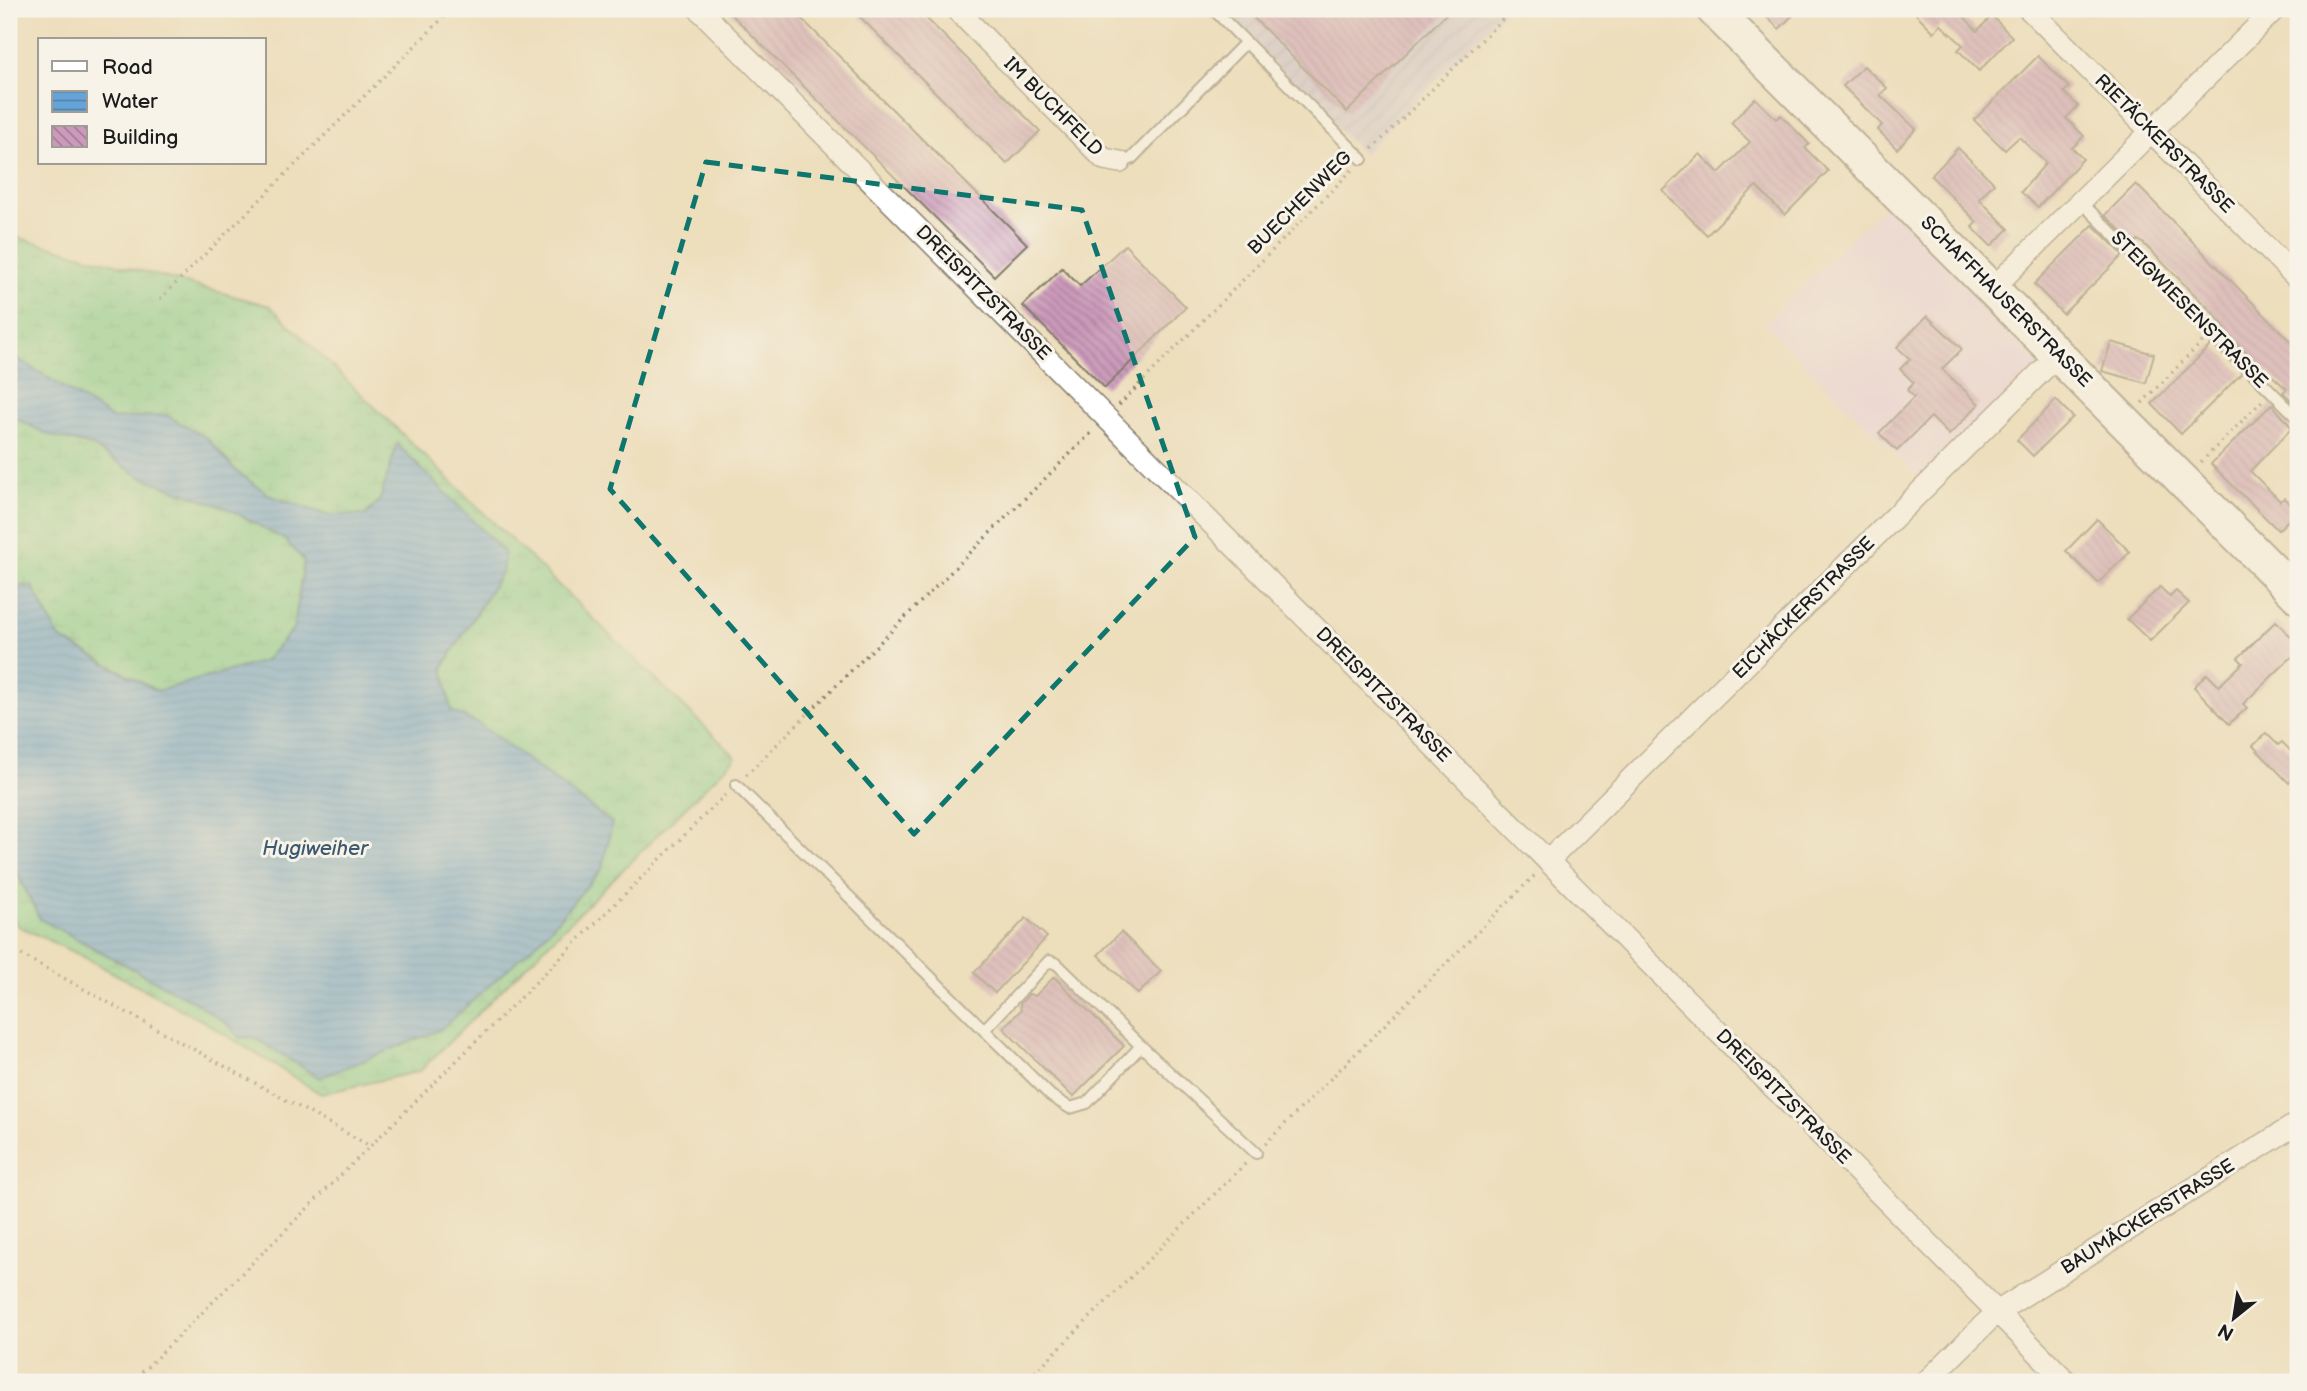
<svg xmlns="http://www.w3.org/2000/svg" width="2307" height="1391" viewBox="0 0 2307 1391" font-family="'Balsamiq Sans',sans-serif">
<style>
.built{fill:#ebd1eb}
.industrial{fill:url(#industrial-furrows)}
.wetland{fill:url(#wetland-marsh);stroke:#4e7657;stroke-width:2}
.water{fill:url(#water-rules);stroke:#41607a;stroke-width:2}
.building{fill:url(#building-back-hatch)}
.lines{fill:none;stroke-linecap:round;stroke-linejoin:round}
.lane-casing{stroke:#847d6c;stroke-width:14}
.street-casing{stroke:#847d6c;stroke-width:24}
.primary-casing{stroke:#847d6c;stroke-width:37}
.path{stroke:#847d6c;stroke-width:3.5;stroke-dasharray:2 5;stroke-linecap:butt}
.lane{stroke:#fff;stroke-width:10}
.street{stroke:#fff;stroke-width:21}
.primary{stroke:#fff;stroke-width:33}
.marked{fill:none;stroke:#0f766e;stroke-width:5;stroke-dasharray:14 9;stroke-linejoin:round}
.labels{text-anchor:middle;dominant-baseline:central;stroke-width:6;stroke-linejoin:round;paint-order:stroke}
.street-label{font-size:19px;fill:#1c1c1c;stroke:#f7f3e8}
.water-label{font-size:21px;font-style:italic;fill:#3d5971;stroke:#f7f3e8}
</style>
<defs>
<pattern id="industrial-furrows" width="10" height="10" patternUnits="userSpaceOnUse" patternTransform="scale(1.75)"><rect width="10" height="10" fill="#cbbfd5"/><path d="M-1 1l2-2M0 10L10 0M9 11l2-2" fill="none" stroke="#aea4b6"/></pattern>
<pattern id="wetland-marsh" width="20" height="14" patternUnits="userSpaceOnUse" patternTransform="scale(1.75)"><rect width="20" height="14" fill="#7fd192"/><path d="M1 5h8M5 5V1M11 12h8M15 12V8" fill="none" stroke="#6db37d"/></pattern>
<pattern id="water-rules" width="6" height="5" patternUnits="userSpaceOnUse" patternTransform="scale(1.75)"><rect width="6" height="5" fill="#66a4d8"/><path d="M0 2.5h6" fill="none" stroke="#5385ae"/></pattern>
<pattern id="building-back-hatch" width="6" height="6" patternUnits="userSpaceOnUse" patternTransform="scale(1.75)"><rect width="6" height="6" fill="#cc9abb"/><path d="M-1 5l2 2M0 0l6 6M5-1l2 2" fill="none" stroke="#a57d97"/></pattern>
</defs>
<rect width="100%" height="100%" fill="#f7f3e8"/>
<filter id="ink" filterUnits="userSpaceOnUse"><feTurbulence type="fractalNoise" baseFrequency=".0143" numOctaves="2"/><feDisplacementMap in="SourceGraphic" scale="14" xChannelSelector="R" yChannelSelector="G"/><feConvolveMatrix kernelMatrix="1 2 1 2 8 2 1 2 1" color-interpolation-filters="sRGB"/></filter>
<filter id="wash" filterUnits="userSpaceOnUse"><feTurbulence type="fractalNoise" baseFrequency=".00686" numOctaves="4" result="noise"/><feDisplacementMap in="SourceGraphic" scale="28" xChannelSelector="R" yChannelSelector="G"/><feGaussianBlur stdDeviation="1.57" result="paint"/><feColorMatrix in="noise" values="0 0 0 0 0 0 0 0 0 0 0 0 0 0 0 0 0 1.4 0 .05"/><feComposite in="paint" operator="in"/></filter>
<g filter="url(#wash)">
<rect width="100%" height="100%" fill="#eddebc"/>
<polygon class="built" points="1889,202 2044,370 1927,486 1764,323"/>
<polygon class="industrial" points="1219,9 1507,9 1363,154"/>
<g class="wetland">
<polygon points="9,235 270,306 736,757 420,1071 321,1094 203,1021 82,956 18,926 9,914 9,857 40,919 193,1001 229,1025 240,1038 253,1037 320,1078 539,941 602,869 612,823 479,724 451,711 443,668 502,571 398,444 380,500 365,515 327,515 271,496 236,471 207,438 166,415 113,419 18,359 9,356"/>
<polygon points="9,415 49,435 92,446 141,477 229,509 285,540 304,560 294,628 265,661 157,691 59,638 33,587 9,585"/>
</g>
<polygon class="water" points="9,357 18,359 113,419 166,415 207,438 236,471 271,496 327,515 366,515 380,500 397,444 505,553 502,571 443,667 451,711 479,724 612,823 602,869 539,941 440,1030 320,1078 253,1037 240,1038 229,1025 193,1001 40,919 9,857 9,585 33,587 59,638 157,691 265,661 294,628 304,560 285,540 229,509 141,477 92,446 49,435 9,415"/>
<g id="blocks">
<g class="building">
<polygon points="726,9 792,9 1027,244 994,276"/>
<polygon points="852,9 917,9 1040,131 1007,164"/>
<polygon points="1245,9 1451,9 1347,112"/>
<polygon points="1759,9 1799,9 1779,29"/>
<polygon points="1911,9 1957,9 1977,31 1992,16 2012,37 1979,71 1958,50 1963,45 1941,25 1934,32"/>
<polygon points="2038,56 2069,87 2064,92 2078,106 2066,118 2084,136 2072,148 2083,159 2038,207 2021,192 2046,163 2019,137 2005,150 1974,120"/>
<polygon points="1864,66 1887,88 1880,95 1916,129 1897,149 1878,130 1882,125 1843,86"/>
<polygon points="1755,98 1776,119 1781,115 1809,144 1805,148 1828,171 1785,215 1756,186 1707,235 1663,191 1700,154 1719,173 1750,142 1731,123"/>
<polygon points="1958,148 1994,183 1979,199 2009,229 1991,246 1972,227 1977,222 1931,176"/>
<polygon points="2136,184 2298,349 2298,400 2295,404 2283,392 2287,389 2223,332 2226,329 2214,314 2144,244 2138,240 2134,244 2105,215"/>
<polygon points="2093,225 2123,255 2063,314 2034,284"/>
<polygon points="1125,245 1186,307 1105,388 1023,306 1062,268 1080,286"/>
<polygon points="1927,316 1962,349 1942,369 1979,404 1949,435 1931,417 1897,451 1879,433 1914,397 1907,390 1914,383 1900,369 1910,359 1897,347"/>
<polygon points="2111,342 2154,354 2146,383 2102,371"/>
<polygon points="2212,344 2242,373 2181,434 2152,404"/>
<polygon points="2056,400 2073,417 2033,456 2017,440"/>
<polygon points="2272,404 2292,428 2250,471 2280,501 2284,498 2297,512 2278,530 2211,464"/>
<polygon points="2097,519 2130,552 2098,583 2066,551"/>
<polygon points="2160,587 2170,597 2176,591 2189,603 2150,641 2127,619"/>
<polygon points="2276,621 2298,644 2298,651 2243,704 2247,708 2229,724 2194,687 2207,674 2219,686 2243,663 2238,658"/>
<polygon points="2266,733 2278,745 2282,742 2298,758 2298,774 2289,783 2253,746"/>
<polygon points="1026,918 1047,937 995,993 974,973"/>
<polygon points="1121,932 1161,971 1138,994 1098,955"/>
<polygon points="1054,977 1124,1046 1073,1097 1003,1028 1021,1010 1020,1004 1029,994 1035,996"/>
</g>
</g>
</g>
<g filter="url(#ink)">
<use href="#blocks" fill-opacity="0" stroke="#847d6c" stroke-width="2"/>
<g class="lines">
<g class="lane-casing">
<g id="lane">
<polyline points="1213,9 1362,159"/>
<polyline points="1120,162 1131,159 1246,42"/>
<polyline points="2080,201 2298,418"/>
<polyline points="736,785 1051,1096 1070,1108 1087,1103 1141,1046 1256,1153"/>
<polyline points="984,1030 1049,961 1057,964 1141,1046"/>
</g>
</g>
<g class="street-casing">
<g id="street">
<polyline points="699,9 2067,1382"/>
<polyline points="956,9 1104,159 1120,162"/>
<polyline points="2029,9 2298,279"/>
<polyline points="1993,288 2275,9"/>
<polyline points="1548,861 2059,354"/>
<polyline points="1926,1382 1997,1312 2298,1123"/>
</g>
</g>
<g class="primary-casing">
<polyline id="primary" points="1713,9 2298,596"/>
</g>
<g class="path">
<polyline points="1372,149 1513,9"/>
<polyline points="160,299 452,9"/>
<polyline points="2142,403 2203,341"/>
<polyline points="1119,405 1352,170"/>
<polyline points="2201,462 2262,401"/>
<polyline points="746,775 1093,431"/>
<polyline points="2296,805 2298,808"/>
<polyline points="9,948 370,1146"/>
<polyline points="1265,1144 1535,875"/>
<polyline points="132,1382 725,795"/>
<polyline points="1025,1382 1247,1162"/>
</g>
<use href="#lane" class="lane"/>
<use href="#street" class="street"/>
<use href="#primary" class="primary"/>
</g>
</g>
<path d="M0 0H2307V1391H0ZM 706,162 L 1082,210 L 1195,537 L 914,834 L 610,489 Z" fill="#eddebc" fill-opacity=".55" fill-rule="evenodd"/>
<path class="marked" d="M 706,162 L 1082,210 L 1195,537 L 914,834 L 610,489 Z"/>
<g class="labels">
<g class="street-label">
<text transform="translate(1053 107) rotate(45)">IM BUCHFELD</text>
<text transform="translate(2164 144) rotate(45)">RIETÄCKERSTRASSE</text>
<text transform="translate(1300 203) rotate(-45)">BUECHENWEG</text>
<text transform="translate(983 293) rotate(45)">DREISPITZSTRASSE</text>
<text transform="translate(2006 302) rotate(45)">SCHAFFHAUSERSTRASSE</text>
<text transform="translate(2189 310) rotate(45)">STEIGWIESENSTRASSE</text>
<text transform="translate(1804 608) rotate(-45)">EICHÄCKERSTRASSE</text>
<text transform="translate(1383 695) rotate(45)">DREISPITZSTRASSE</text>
<text transform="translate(1783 1097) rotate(45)">DREISPITZSTRASSE</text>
<text transform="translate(2148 1217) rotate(-32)">BAUMÄCKERSTRASSE</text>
</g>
<g class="water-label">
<text x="315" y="848">Hugiweiher</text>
</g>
</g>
<rect width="2307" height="1391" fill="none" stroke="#f7f3e8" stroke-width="35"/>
<rect x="38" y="38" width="228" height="126" fill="#f7f3e8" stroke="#9f9d96" stroke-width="2"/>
<rect x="52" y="61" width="35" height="10" fill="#ffffff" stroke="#9f9d96" stroke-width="2"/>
<text x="102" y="74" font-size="21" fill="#1c1c1c">Road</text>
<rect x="52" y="91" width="35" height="21" fill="url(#water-rules)" stroke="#9f9d96" stroke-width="2"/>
<text x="102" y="108" font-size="21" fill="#1c1c1c">Water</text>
<rect x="52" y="126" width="35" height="21" fill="url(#building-back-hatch)" stroke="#9f9d96" stroke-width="2"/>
<text x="102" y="144" font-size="21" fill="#1c1c1c">Building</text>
<g transform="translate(2234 1318) rotate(210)" stroke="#f7f3e8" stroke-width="5" paint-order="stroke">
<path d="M0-5L12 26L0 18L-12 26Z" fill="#1c1c1c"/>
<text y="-10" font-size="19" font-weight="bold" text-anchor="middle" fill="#1c1c1c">N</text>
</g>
</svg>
